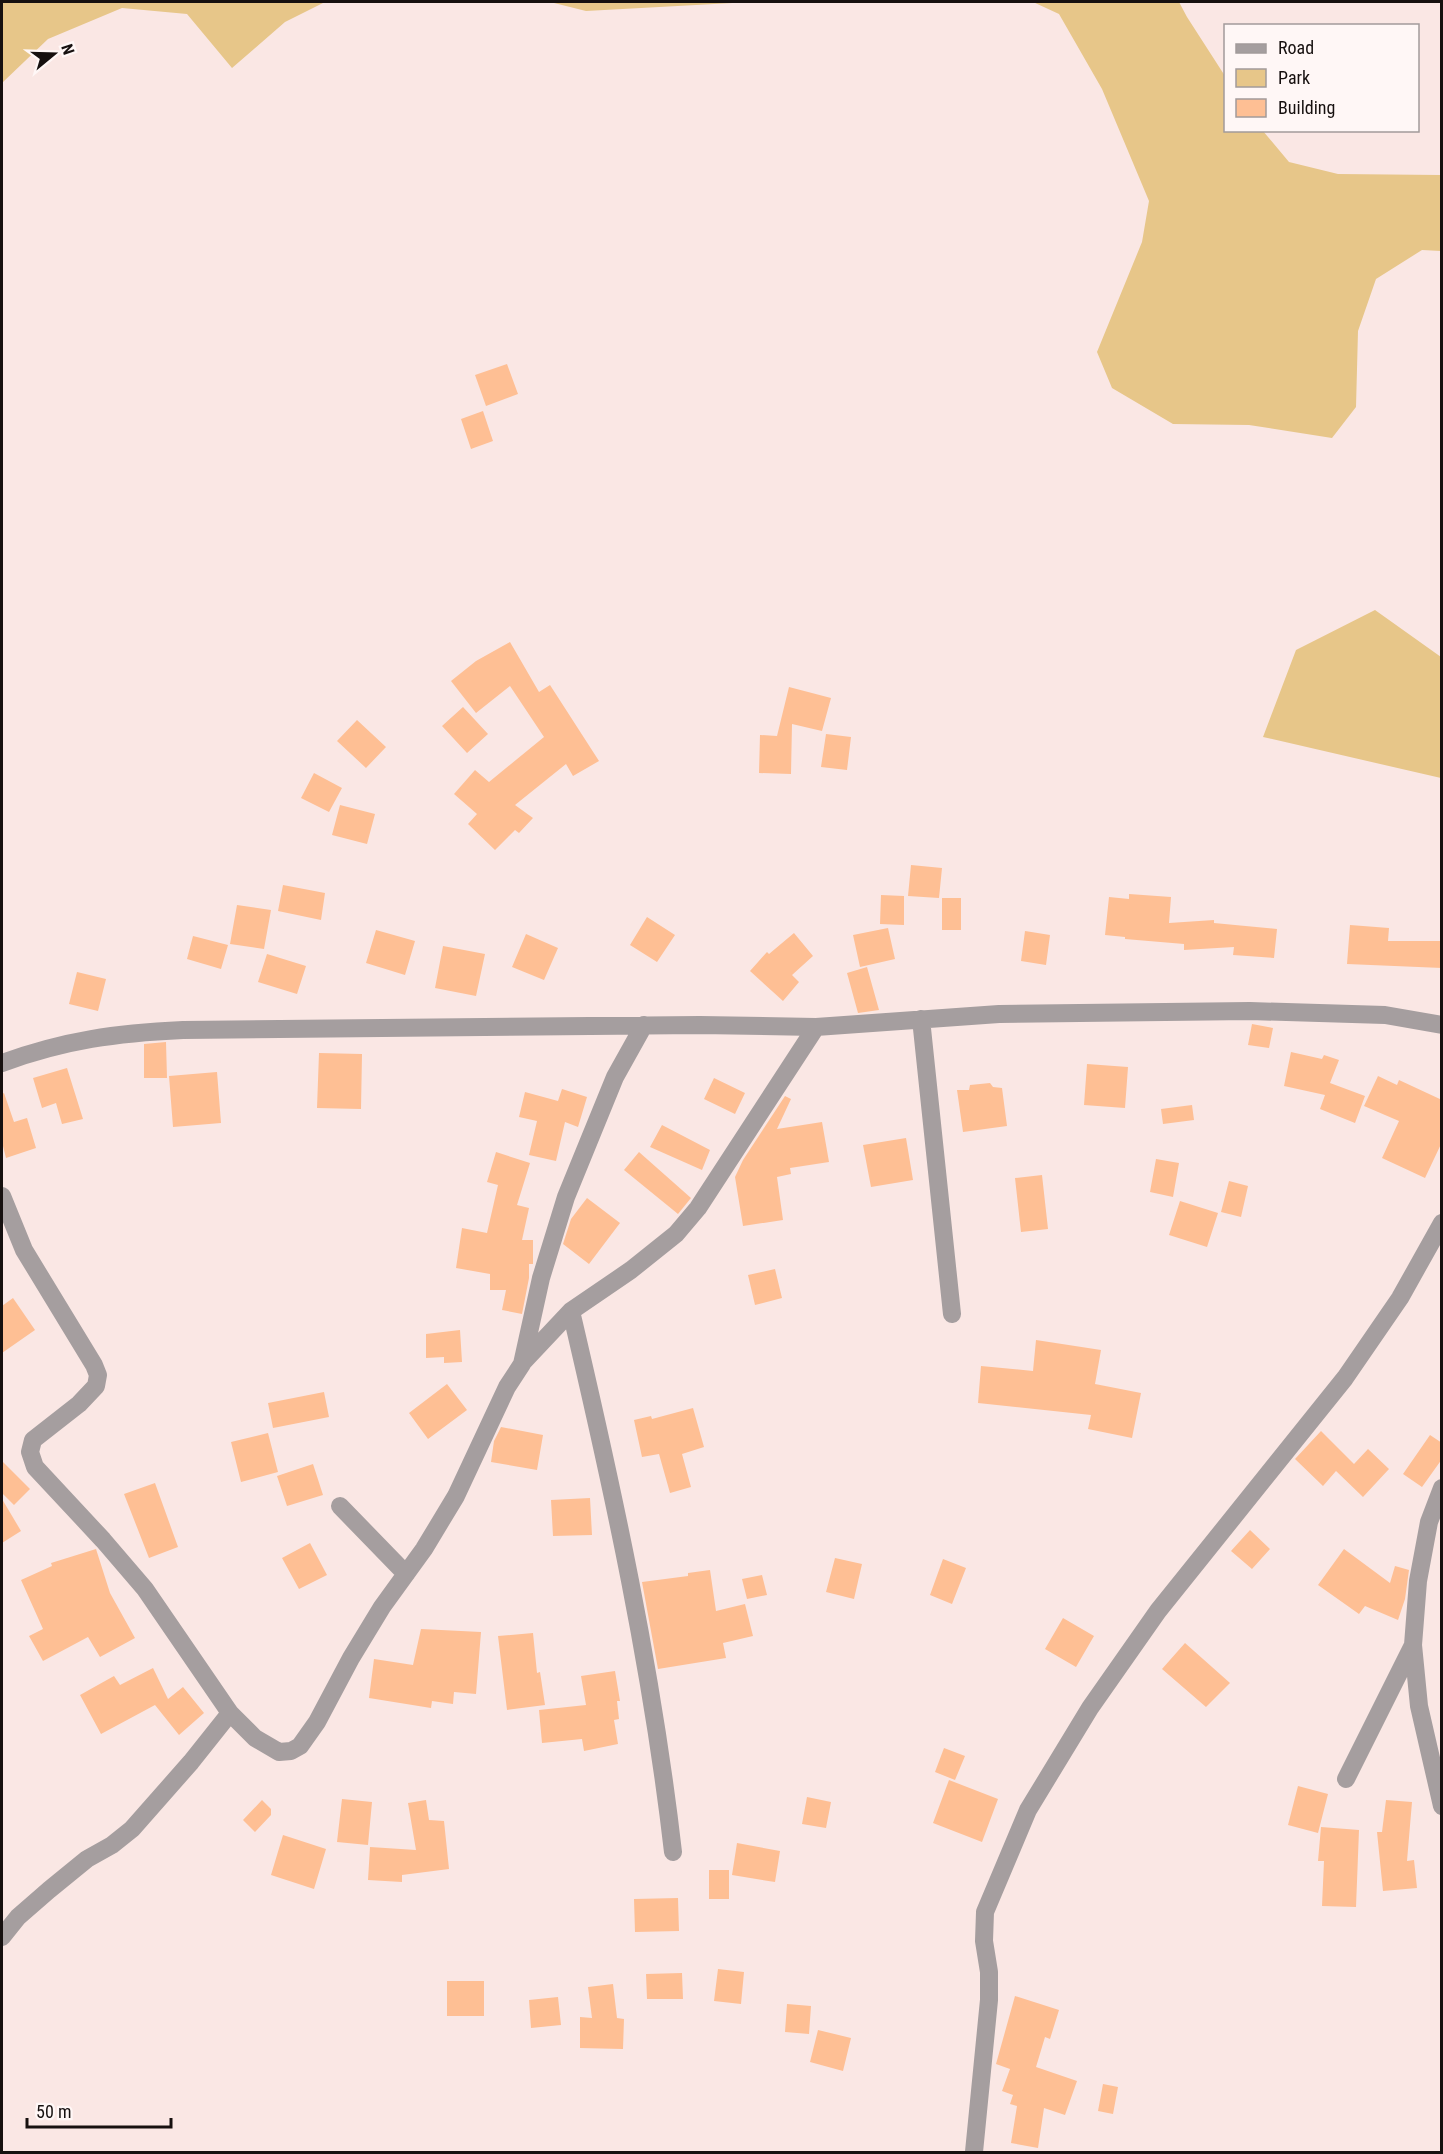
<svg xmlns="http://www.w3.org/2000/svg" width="1443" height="2154" viewBox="0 0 1443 2154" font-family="'Roboto Condensed',sans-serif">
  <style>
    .green { fill: #e7c689 }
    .building { fill: #febf94 }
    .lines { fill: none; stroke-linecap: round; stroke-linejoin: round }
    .minor { stroke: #a59e9f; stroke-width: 18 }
  </style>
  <rect width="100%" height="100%" fill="#fae7e4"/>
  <path class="green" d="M2 2H325L285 22 232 68 187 14 122 8 48 39 2 83Z
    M550 2H751L586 11Z
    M1033 2H1179L1187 17 1225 76 1226 130 1263 131 1289 162 1338 174 1441 175V251L1422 250 1376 279 1358 331 1356 407 1332 438 1249 425 1173 424 1112 388 1097 352 1142 242 1149 201 1102 89 1059 14Z
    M1375 610 1441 657V778L1263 737 1296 650Z"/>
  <path class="building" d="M507 364 518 394 486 406 475 375Z
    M483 411 493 441 471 449 461 419Z
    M510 642 539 692 550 685 599 761 573 776 566 764 515 805 533 818 519 833 515 830 495 850 468 824 477 814 454 794 475 770 489 782 544 737 510 686 476 713 451 681 476 661Z
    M789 687 831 698 822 731 792 724 791 774 759 773 760 735 777 736Z
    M463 707 488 734 467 753 442 726Z
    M357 720 386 747 366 768 337 741Z
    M826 734 851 737 847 770 821 767Z
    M314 773 342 788 329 812 301 798Z
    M340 805 375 814 367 844 332 835Z
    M911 865 942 868 939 898 908 896Z
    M283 885 325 893 321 920 278 911Z
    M1129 894 1171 897 1169 923 1214 920V923L1277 929 1274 958 1233 955 1234 947 1184 950V944L1125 939V937L1105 935 1109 897 1129 899Z
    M881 895 904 896V925L880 924Z
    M942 898H961V930H942Z
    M237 905 271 910 264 949 230 944Z
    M647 917 675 935 657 962 630 945Z
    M1350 925 1389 928 1388 941H1442V968L1347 964Z
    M888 928 895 959 860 967 853 935Z
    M376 930 415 941 405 975 366 963Z
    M1025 931 1050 935 1046 965 1021 961Z
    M794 933 813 956 792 975 799 982 783 1001 750 971 767 952 769 954Z
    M526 934 558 948 544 980 512 967Z
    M193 936 228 945 221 969 187 959Z
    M443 946 485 954 476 996 435 988Z
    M267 954 306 966 297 994 258 982Z
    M867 967 879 1010 858 1013 847 973Z
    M77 972 106 979 98 1011 69 1004Z
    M1252 1024 1273 1028 1269 1048 1248 1045Z
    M166 1042 167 1078H144V1044Z
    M1291 1052 1322 1059 1324 1055 1339 1060 1330 1083 1365 1096 1355 1123 1320 1109 1325 1095 1284 1086Z
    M319 1053 362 1054 361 1109 317 1108Z
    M1087 1064 1128 1067 1125 1108 1084 1105Z
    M67 1068 83 1119 62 1124 56 1103 42 1108 33 1078Z
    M217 1072 221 1123 173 1127 169 1076Z
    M1378 1076 1397 1085 1399 1080 1442 1100V1142L1425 1178 1382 1158 1399 1121 1364 1106Z
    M714 1078 745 1093 735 1114 704 1099Z
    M990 1083 993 1087 1002 1088 1007 1126 963 1132 957 1090H969L970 1085Z
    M562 1089 587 1097 578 1127 565 1122 556 1161 529 1155 537 1121 519 1117 525 1092 558 1101Z
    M4 1093 14 1122 27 1118 36 1148 6 1158 2 1142V1094Z
    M785 1096 791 1099 777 1129 822 1122 829 1162 790 1168 791 1174 777 1177 783 1220 743 1226 735 1177 743 1160Z
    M1192 1105 1194 1120 1163 1124 1161 1109Z
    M662 1125 710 1150 702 1170 650 1147Z
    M906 1138 913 1180 871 1187 863 1145Z
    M496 1152 530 1163 517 1205 529 1208 522 1240H533V1264H529V1278L522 1314 502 1310 506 1290H490V1274L456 1268 462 1228 487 1233 498 1185 487 1182Z
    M639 1152 691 1198 678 1214 624 1170Z
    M1156 1159 1179 1163 1173 1197 1150 1192Z
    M1042 1175 1048 1229 1021 1232 1015 1178Z
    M1229 1181 1248 1186 1241 1217 1221 1212Z
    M587 1198 620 1223 589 1264 563 1244 571 1219Z
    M1180 1201 1218 1213 1207 1247 1169 1235Z
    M775 1269 782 1298 755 1305 748 1275Z
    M13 1298 35 1330 2 1353V1306Z
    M460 1330 462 1362 444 1363V1357L426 1358V1334Z
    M1036 1340 1101 1350 1095 1384 1141 1393 1132 1438 1088 1429 1091 1415 978 1403 981 1366 1033 1371Z
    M447 1384 467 1410 428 1439 409 1413Z
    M324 1392 329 1417 273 1428 268 1403Z
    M693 1408 704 1447 682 1454 691 1487 670 1493 659 1454 642 1457 634 1420 651 1416 652 1419Z
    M501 1427 543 1435 537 1470 491 1462 494 1441Z
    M1321 1431 1354 1464 1368 1449 1389 1469 1363 1497 1336 1471 1323 1486 1295 1459Z
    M268 1433 278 1472 241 1482 231 1442Z
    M1430 1435 1442 1443V1459L1422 1487 1403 1474Z
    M2 1461 30 1489 14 1505 2 1493Z
    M313 1464 323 1495 287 1506 277 1476Z
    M155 1483 178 1547 149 1558 124 1494Z
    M590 1498 592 1535 553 1536 551 1500Z
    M2 1499 21 1531 2 1543Z
    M1250 1530 1270 1549 1252 1569 1231 1551Z
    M310 1543 327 1575 299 1589 282 1558Z
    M96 1549 110 1593 135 1638 100 1657 88 1637 43 1661 29 1636 43 1629 21 1580 52 1566 51 1563Z
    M1344 1549 1390 1583 1395 1566 1409 1570 1405 1599 1398 1620 1365 1606 1359 1614 1318 1585Z
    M835 1558 862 1564 854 1599 826 1592Z
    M943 1559 966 1568 952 1604 930 1595Z
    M710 1570 716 1611 745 1604 753 1636 723 1643 726 1658 658 1669 642 1582 688 1576V1573Z
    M762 1575 767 1595 747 1599 742 1579Z
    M1063 1618 1094 1636 1076 1667 1045 1649Z
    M421 1629 481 1632 476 1694 454 1692 453 1704 432 1701 431 1708 369 1698 374 1659 413 1665Z
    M533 1633 537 1673 540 1672 545 1705 507 1710 498 1636Z
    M1185 1643 1230 1683 1206 1707 1162 1669Z
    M153 1668 168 1699 183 1687 204 1713 179 1735 155 1705 101 1734 80 1695 114 1676 120 1685Z
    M615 1671 620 1701H617L619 1719 614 1720 618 1744 584 1751 582 1739 542 1743 539 1710 586 1705 581 1676Z
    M944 1748 965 1756 955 1780 935 1772Z
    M949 1780 998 1799 982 1842 933 1823Z
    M1298 1786 1328 1794 1318 1833 1288 1825Z
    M807 1797 831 1802 826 1828 802 1824Z
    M342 1799 372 1802 368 1845 337 1842Z
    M262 1800 271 1809V1815L255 1832 243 1820Z
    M426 1800 429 1820 444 1821 449 1869 402 1875V1882L368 1880 370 1847 416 1850 408 1803Z
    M1386 1800 1412 1802 1407 1861 1414 1860 1417 1888 1383 1891 1377 1832H1382Z
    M1321 1827 1359 1830 1356 1907 1322 1906 1324 1861H1318Z
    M283 1835 326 1849 314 1889 271 1875Z
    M737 1843 780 1851 775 1882 732 1875Z
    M709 1870H729V1899H709Z
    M678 1898 679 1931 635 1932 634 1899Z
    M718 1969 744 1972 741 2004 714 2001Z
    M682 1973 683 1999H647L646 1974Z
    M447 1981H484V2016H447Z
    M613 1984 617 2018 624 2019 623 2049 580 2048V2017L592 2018 588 1987Z
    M1015 1996 1059 2010 1050 2039 1045 2037 1036 2067 1077 2081 1065 2115 1044 2108 1038 2148 1011 2143 1017 2106 1010 2104 1013 2095 1002 2091 1010 2069 996 2064Z
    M558 1997 561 2025 531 2028 529 2000Z
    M787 2004 811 2006 809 2034 785 2032Z
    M818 2030 851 2038 843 2071 810 2062Z
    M1103 2084 1118 2087 1113 2114 1098 2111Z"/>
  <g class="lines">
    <path class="minor" d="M921 1019 952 1314
      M2 1063C65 1040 117 1033 183 1030L700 1025 816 1027 999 1014 1250 1011 1385 1015 1442 1025
      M2 1196 24 1250 94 1365 98 1375 96 1386 79 1404 33 1440 30 1452 35 1467 103 1540 145 1589 230 1713 255 1738 279 1752 291 1751 300 1746 317 1722 351 1658 382 1607 424 1549 456 1496 507 1387 522 1364 541 1278 566 1197 615 1077 644 1025
      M571 1311C613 1490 652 1669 673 1852
      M523 1362 571 1311 631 1270 676 1234 698 1208 816 1027
      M1442 1488 1429 1522 1418 1581 1413 1645 1419 1706 1442 1806
      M340 1506 406 1574
      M1346 1779 1413 1645
      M2 1937 18 1917 49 1890 87 1859 112 1845 132 1829 191 1762 230 1713
      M974 2152 989 2000V1972L984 1941 985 1912 1028 1810 1090 1708 1158 1611 1345 1378 1400 1298 1442 1223"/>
  </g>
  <rect width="1443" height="2154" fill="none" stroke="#16100f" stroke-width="6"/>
  <rect x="1224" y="24" width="195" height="108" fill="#fff7f6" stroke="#a29b9a" stroke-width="1.5"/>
  <rect x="1236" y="44" width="30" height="9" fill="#a59e9f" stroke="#a29b9a" stroke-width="1.5"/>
  <text x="1278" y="54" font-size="18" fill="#16100f">Road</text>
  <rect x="1236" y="69" width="30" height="18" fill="#e7c689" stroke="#a29b9a" stroke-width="1.5"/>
  <text x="1278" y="84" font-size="18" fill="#16100f">Park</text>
  <rect x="1236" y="99" width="30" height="18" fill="#febf94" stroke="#a29b9a" stroke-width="1.5"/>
  <text x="1278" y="114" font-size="18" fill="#16100f">Building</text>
  <g transform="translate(54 54) rotate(71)" stroke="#fff7f6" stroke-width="4.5" paint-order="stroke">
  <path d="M0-4.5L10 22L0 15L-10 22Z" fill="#16100f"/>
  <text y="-9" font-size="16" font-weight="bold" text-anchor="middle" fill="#16100f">N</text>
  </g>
  <path d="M27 2118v9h144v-9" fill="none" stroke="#16100f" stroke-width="3"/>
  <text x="36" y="2118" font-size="18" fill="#16100f" stroke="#fff7f6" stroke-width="4.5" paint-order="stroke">50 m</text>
</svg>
